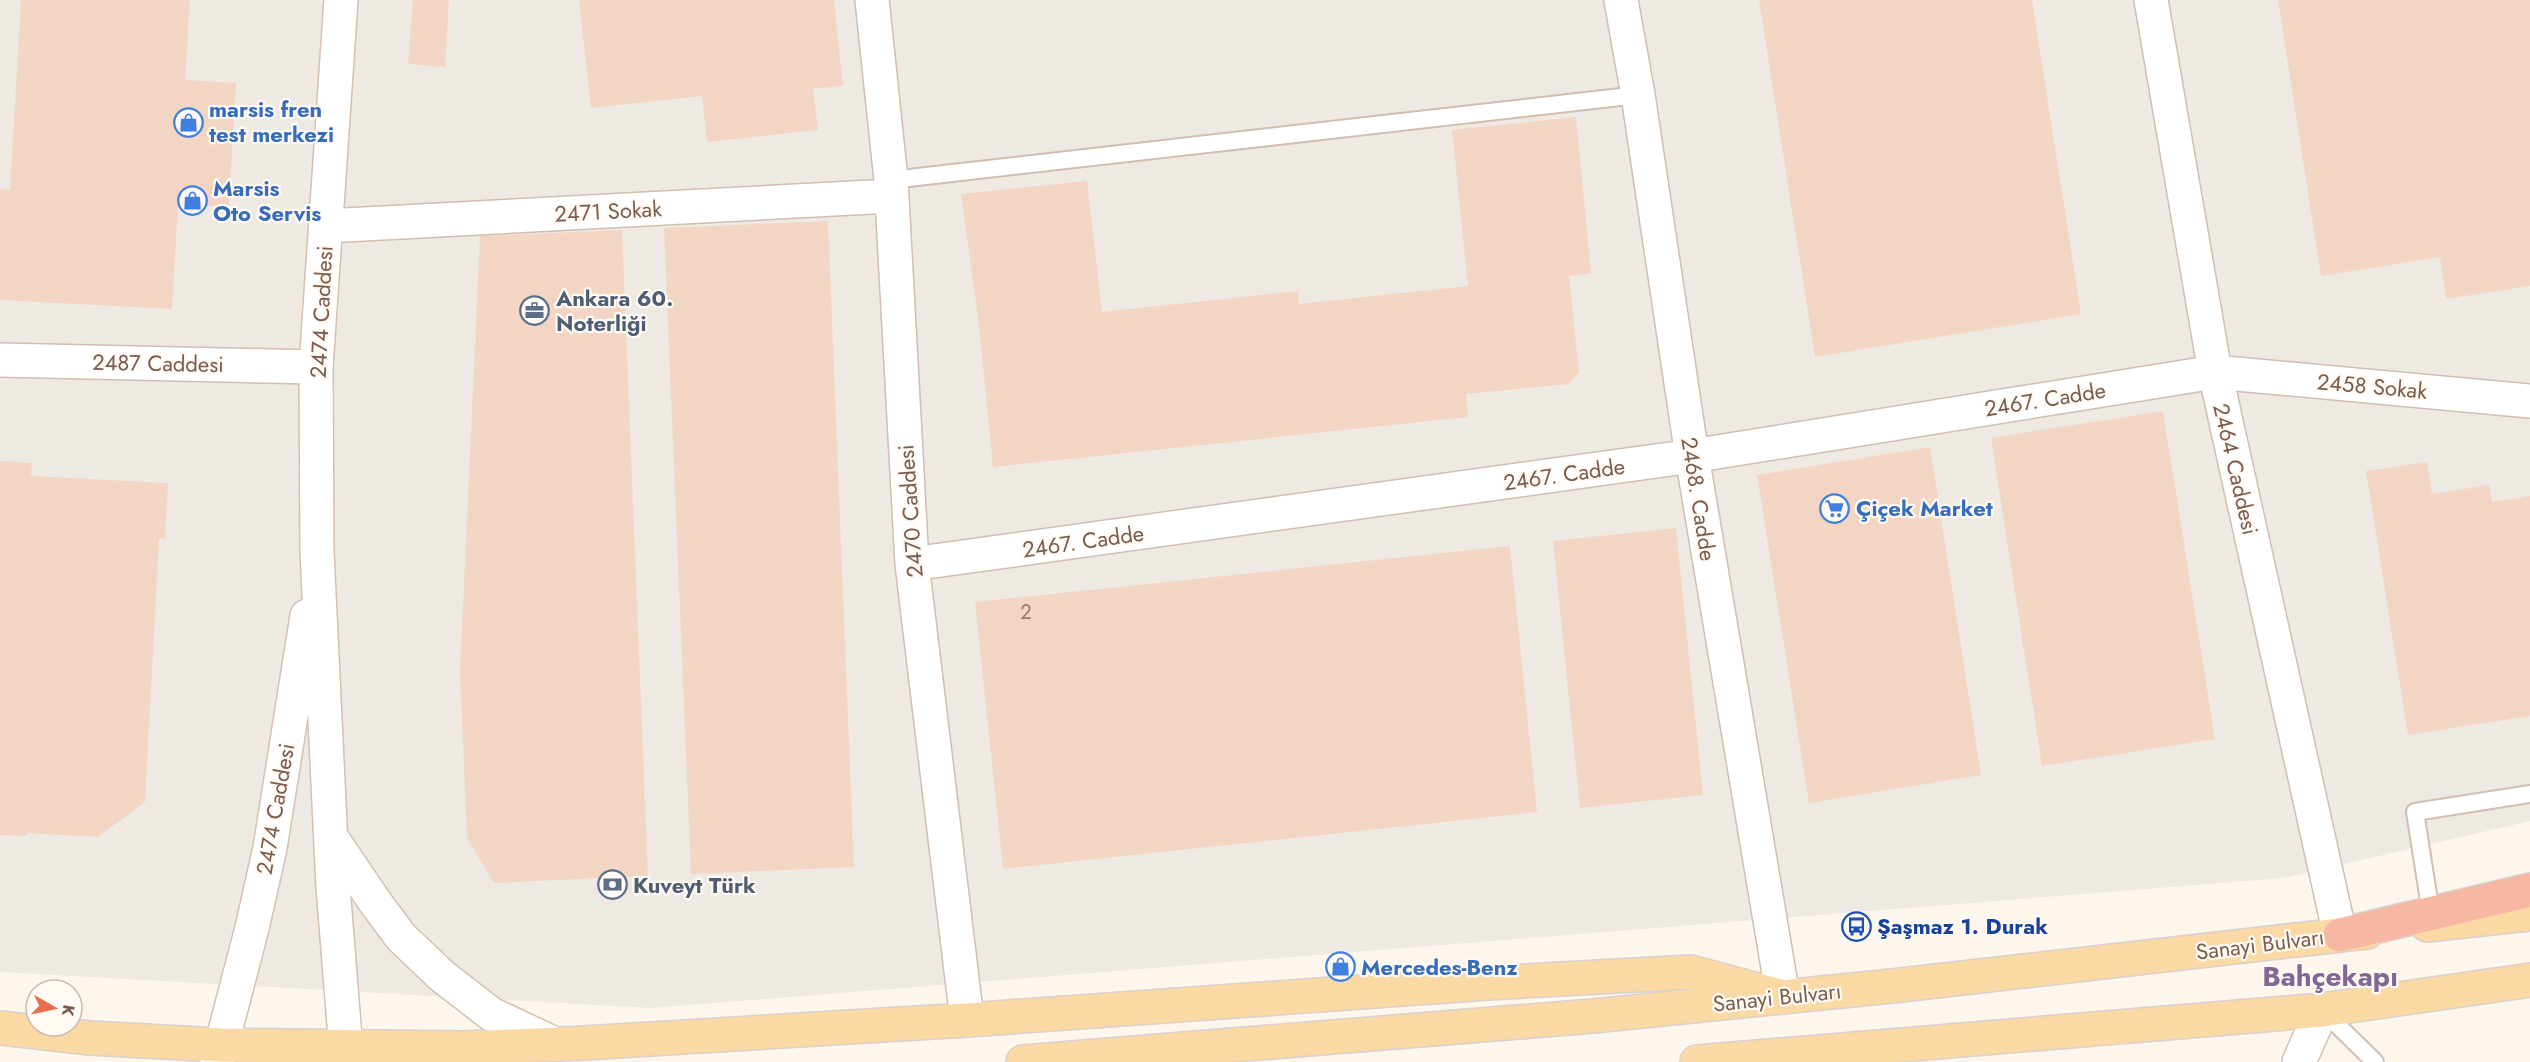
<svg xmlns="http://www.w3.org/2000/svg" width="2530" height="1062" viewBox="0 0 2530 1062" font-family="Jost,sans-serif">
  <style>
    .industrial { fill: #efe9e4 }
    .building { fill: #f3d5c3 }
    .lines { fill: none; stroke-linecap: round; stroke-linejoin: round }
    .lane-casing { stroke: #d1beb0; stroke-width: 20 }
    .street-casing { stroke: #d1beb0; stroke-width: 36 }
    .secondary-casing { stroke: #d6c0b0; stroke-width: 36 }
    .primary-casing { stroke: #dad1cd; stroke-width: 36 }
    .highway-casing { stroke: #dad1cd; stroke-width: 36 }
    .lane { stroke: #fff; stroke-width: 16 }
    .street { stroke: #fff; stroke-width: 33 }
    .secondary { stroke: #fff; stroke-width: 33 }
    .primary { stroke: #fbd9a5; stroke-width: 33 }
    .highway { stroke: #f7b7a3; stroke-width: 33 }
    .labels { text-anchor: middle; stroke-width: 4.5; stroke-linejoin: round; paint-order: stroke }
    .number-label { font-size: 20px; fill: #987a6a }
    .shop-label { font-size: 22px; font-weight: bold; fill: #366cbe; stroke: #fffaf3; text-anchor: start }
    .street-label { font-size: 22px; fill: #7a5c4d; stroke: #fffaf3 }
    .service-label { font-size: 22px; font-weight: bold; fill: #4e5e75; stroke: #fffaf3; text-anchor: start }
    .transit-label { font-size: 22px; font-weight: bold; fill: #164399; stroke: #fffaf3; text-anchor: start }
    .district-label { font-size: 28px; font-weight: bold; fill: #846695; stroke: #fffaf3 }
  </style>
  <rect width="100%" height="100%" fill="#fdf6ec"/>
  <path class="industrial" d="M0 0H2530V821L2284 878 651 1008 0 972Z"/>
  <path class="building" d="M21 0H190L185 80 236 83 229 207 178 204 172 309 0 300V189L10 190Z
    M413 0H449L445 67 408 64Z
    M579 0H834L843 86 813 89 818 130 707 142 702 96 591 108Z
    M1759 0H2032L2081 314 1815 357Z
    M2278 0H2530V286L2446 299 2440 257 2321 276Z
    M1576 117 1591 273 1569 276 1579 372 1569 384 1466 394 1468 417 993 467 979 325 961 194 1087 181 1102 312 1298 291 1299 304 1468 286 1452 130Z
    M828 221 854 867 691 874 664 228Z
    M622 230 648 876 494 883 467 838 460 671 480 236Z
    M2163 411 2215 739 2042 766 1991 438Z
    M1930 447 1981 775 1809 803 1757 475Z
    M0 461 32 463 31 476 168 483 165 539H159L145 802 98 837 26 833V836L0 835Z
    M2427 462 2432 494 2489 485 2492 502 2530 496V716L2408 735 2366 471Z
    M1676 528 1703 795 1580 808 1553 541Z
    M1510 546 1537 812 1003 869 975 602Z"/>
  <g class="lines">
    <defs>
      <path id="lane" d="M891 180 1638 95
        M2431 913 2415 812 2530 794
        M2322 1010 2375 1062"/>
      <path id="street" d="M872 0 891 180 912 564 967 1020
        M1621 0 1638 95 1692 456 1783 997
        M2151 0 2215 372 2340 935
        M326 226 891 196
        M0 360 316 367
        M912 564 1692 456 2215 372 2530 401"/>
      <path id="secondary" d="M341 0 316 367 317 552 333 887 347 1062
        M331 837 375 902 401 937 442 976 491 1014 555 1044
        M217 1062 252 928 270 848 307 616
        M2299 1062 2322 1010"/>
      <path id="primary" d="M2427 925 2530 914
        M0 1028 90 1038 220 1045 465 1048 584 1043 967 1020 1488 983 1691 972 1783 997
        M1023 1062 1593 1016 1892 986 2367 932
        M1697 1062 2322 1010 2530 980"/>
      <path id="highway" d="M2340 935 2530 890"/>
    </defs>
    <use href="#lane" class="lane-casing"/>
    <use href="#street" class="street-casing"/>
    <use href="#secondary" class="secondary-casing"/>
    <use href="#primary" class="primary-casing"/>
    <use href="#highway" class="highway-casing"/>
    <use href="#lane" class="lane"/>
    <use href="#street" class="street"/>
    <use href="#secondary" class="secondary"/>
    <use href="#primary" class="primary"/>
    <use href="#highway" class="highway"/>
  </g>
  <defs>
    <symbol id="shop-ring" viewBox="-11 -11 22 22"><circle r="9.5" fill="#fffaf3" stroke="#3f7fe0" stroke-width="1.5"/><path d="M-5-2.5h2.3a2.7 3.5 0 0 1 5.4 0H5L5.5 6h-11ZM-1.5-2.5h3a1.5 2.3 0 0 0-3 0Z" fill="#3f7fe0"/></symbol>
    <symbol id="office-ring" viewBox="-11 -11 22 22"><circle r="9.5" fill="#fffaf3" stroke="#5c6f8a" stroke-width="1.5"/><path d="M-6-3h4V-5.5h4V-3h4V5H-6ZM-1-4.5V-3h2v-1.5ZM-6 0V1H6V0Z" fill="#5c6f8a"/></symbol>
    <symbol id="supermarket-ring" viewBox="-11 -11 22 22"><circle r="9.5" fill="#fffaf3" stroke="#3f7fe0" stroke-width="1.5"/><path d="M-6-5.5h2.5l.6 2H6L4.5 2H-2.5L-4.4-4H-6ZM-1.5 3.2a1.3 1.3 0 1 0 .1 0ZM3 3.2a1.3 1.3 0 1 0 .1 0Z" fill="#3f7fe0"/></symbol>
    <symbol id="bank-ring" viewBox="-11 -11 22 22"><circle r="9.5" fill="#fffaf3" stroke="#5c6f8a" stroke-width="1.5"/><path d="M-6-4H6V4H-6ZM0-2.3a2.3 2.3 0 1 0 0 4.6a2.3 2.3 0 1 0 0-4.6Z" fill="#5c6f8a"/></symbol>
    <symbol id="bus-ring" viewBox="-11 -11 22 22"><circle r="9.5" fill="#fffaf3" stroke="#1a4fb4" stroke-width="1.5"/><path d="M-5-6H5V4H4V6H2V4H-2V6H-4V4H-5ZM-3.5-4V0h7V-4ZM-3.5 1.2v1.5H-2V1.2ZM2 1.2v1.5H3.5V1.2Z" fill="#1a4fb4"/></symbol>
  </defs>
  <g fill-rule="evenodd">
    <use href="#shop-ring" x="172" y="106" width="33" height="33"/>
    <use href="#shop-ring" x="176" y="184" width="33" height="33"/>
    <use href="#office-ring" x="518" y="294" width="33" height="33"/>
    <use href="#supermarket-ring" x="1818" y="492" width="33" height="33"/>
    <use href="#bank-ring" x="596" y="868" width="33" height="33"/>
    <use href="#bus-ring" x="1840" y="910" width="33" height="33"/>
    <use href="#shop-ring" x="1324" y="950" width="33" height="33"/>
  </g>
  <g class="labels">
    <g class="number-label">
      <text x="1026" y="619">2</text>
    </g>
    <g class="shop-label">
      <text x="209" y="117">marsis fren<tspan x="209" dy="25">test merkezi</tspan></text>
      <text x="213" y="196">Marsis<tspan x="213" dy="25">Oto Servis</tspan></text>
      <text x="1856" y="516">Çiçek Market</text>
      <text x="1361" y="975">Mercedes-Benz</text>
    </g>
    <g class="street-label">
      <text transform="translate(608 211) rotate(-3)" y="8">2471 Sokak</text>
      <text transform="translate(321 312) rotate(-87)" y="8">2474 Caddesi</text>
      <text transform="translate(158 363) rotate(1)" y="8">2487 Caddesi</text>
      <text transform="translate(2372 386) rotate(5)" y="8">2458 Sokak</text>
      <text transform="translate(2045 399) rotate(-9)" y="8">2467. Cadde</text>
      <text transform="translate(2236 469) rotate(77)" y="8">2464 Caddesi</text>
      <text transform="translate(1564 474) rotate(-8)" y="8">2467. Cadde</text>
      <text transform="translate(1699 499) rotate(81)" y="8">2468. Cadde</text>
      <text transform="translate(910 511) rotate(-94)" y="8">2470 Caddesi</text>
      <text transform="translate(1083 541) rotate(-8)" y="8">2467. Cadde</text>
      <text transform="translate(275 809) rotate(-80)" y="8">2474 Caddesi</text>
      <text transform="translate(2260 944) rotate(-7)" y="8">Sanayi Bulvarı</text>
      <text transform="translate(1777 997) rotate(-6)" y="8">Sanayi Bulvarı</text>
    </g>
    <g class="service-label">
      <text x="556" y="306">Ankara 60.<tspan x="556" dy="25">Noterliği</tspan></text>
      <text x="633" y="893">Kuveyt Türk</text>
    </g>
    <g class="transit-label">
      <text x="1877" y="934">Şaşmaz 1. Durak</text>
    </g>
    <g class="district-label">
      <text x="2330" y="986">Bahçekapı</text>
    </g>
  </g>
  <g transform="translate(54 1008) rotate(99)"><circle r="28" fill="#fffaf3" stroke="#cabbb1" stroke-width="1.5"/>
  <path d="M0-4.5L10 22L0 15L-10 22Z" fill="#e76f51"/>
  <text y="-9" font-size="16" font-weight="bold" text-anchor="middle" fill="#7a5c4d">K</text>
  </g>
</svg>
